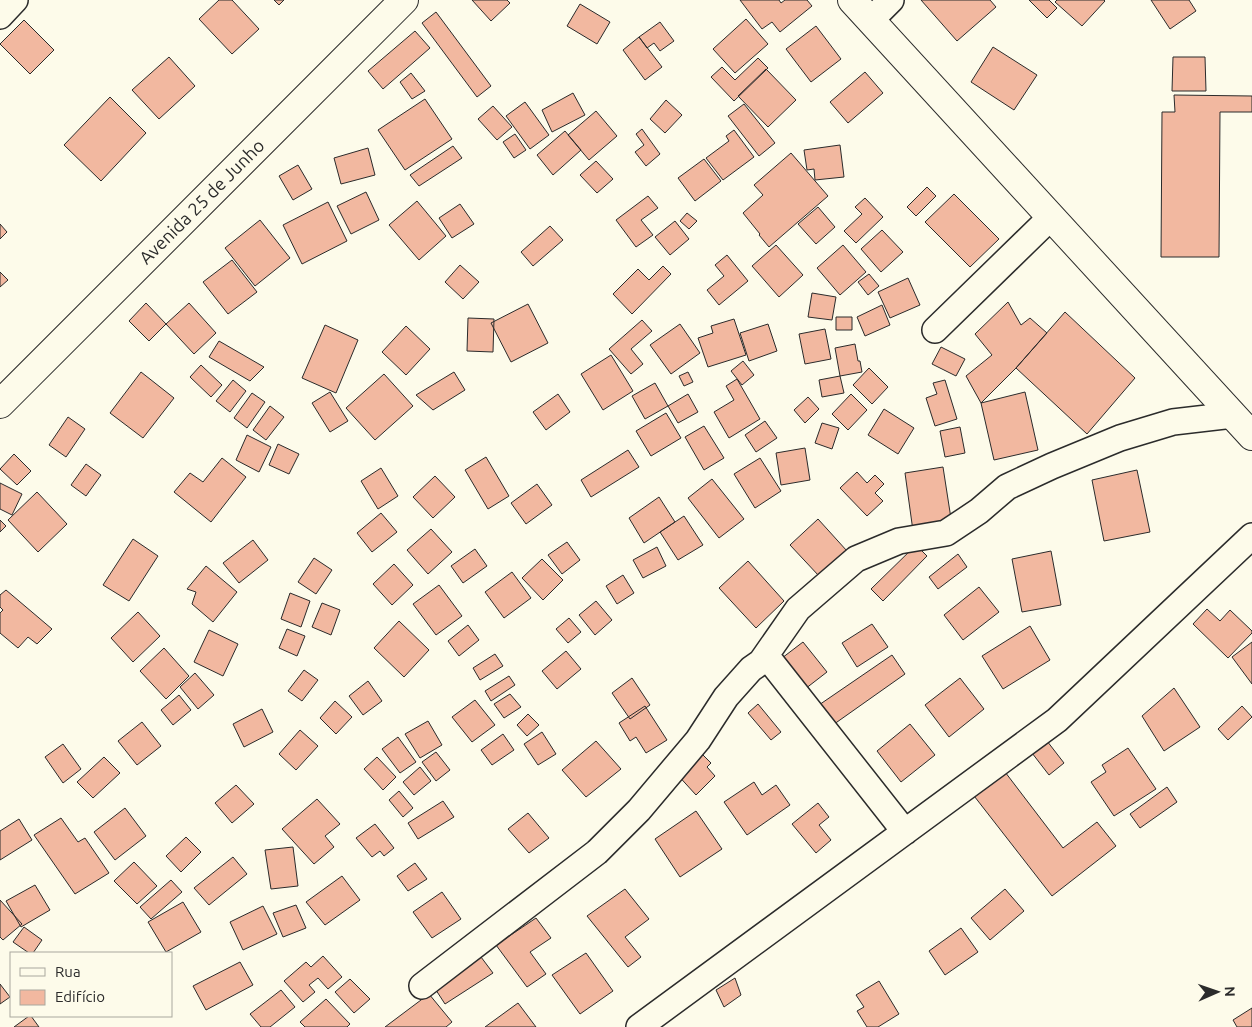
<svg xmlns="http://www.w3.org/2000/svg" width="1252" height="1027" viewBox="0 0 1252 1027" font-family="Ubuntu,sans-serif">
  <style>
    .building { fill: #f2b8a0; stroke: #2b2b2b }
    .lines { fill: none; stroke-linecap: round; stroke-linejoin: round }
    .minor-casing { stroke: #2b2b2b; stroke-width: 28 }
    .tertiary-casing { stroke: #2b2b2b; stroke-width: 30 }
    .minor { stroke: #fdfbea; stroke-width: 25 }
    .tertiary { stroke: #fdfbea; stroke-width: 28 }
    .labels { text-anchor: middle; stroke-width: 4; stroke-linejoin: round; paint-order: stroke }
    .street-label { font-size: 18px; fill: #2b2b2b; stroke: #fdfbea }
  </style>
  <rect width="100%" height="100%" fill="#fdfbea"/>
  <path class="building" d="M219 0H232L259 29 232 54 199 19Z
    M274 0H284L279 5Z
    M472 0H507L510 3 491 21Z
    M740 0H779L781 3 785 0H807L812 6 780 32 772 22 762 29Z
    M921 0H990L996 7 957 41Z
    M1029 0H1049L1057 8 1047 18Z
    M1057 0H1104L1105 1 1082 26 1055 2Z
    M1151 0H1189L1196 11 1170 29Z
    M580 4 610 22 597 44 567 26Z
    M436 12 491 86 477 97 422 23Z
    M746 19 768 44 735 73 713 49Z
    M24 20 54 50 30 74 0 44Z
    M660 22 674 41 660 51 654 43 647 48 639 37Z
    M816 26 841 59 811 82 786 49Z
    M415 31 430 48 383 89 368 71Z
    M639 37 662 67 645 80 623 50Z
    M993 47 1037 75 1014 110 971 82Z
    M169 57 195 86 159 119 132 90Z
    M1173 57H1205L1206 91H1172Z
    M758 58 768 68 734 101 711 77 722 67 735 80Z
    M766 69 796 100 768 127 738 96Z
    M865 72 883 93 848 123 830 102Z
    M411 73 425 91 412 99 400 82Z
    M573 93 585 115 552 132 542 110Z
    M1174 95 1252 96V112H1220L1219 257H1161L1162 112H1175Z
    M110 97 146 133 101 181 64 145Z
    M425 99 452 139 405 170 378 130Z
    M666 100 682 115 665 133 650 119Z
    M525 102 549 135 530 149 506 116Z
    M744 104 775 143 759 156 728 116Z
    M493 106 512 127 497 140 478 119Z
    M596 111 617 136 589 160 568 135Z
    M642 129 660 154 646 166 635 152 644 145 636 134Z
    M734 130 754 157 723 180 706 158 729 141 726 136Z
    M565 131 581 150 553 175 537 155Z
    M515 134 526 150 514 158 503 142Z
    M840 145 844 177 815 180 814 169 807 170 804 150Z
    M453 146 462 158 419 186 410 175Z
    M368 148 375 175 341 184 334 158Z
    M791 153 828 196 769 247 759 235 760 234 743 213 763 195 754 185Z
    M704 159 721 181 695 201 678 178Z
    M596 161 613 179 597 193 580 175Z
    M298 165 312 189 293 200 279 176Z
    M927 187 936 196 916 216 907 207Z
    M366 192 379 220 351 234 337 206Z
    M954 194 999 239 970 267 925 222Z
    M648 196 658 208 641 220 653 235 636 247 616 220Z
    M865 198 883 217 856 243 844 231 862 214 855 207Z
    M417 201 446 236 419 260 389 225Z
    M328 202 347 241 302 264 283 225Z
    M460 204 474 224 452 238 439 218Z
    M818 207 835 227 816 244 798 224Z
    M687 213 697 221 689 229 680 221Z
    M260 220 290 258 255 286 225 248Z
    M675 221 689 239 670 255 655 237Z
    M0 224 7 232 0 239Z
    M550 226 563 240 533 266 521 252Z
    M882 230 903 252 881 272 861 249Z
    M776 245 803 275 779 297 752 266Z
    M843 245 866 272 840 295 817 268Z
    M727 255 748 281 719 305 707 290 724 276 715 265Z
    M232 260 257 292 228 314 203 282Z
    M460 265 479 282 463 299 445 282Z
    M663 266 671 274 632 314 613 294 638 269 649 280Z
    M0 272 8 280 0 287Z
    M869 274 879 286 868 295 858 282Z
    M908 278 920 305 890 318 878 292Z
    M812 293 836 297 832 320 808 317Z
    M1008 302 1021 325 1030 318 1047 333 1016 368 981 403 966 376 992 355 975 334Z
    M146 303 166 324 149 341 129 321Z
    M189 303 216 333 194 354 166 324Z
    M528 304 548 343 511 362 491 323Z
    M882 305 890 325 865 336 857 317Z
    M1065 312 1135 378 1087 434 1016 368Z
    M836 317H852V330H836Z
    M468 318 494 319 493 352 467 351Z
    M734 319 746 355 708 367 698 338 713 333 711 326Z
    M642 320 652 331 631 349 643 364 631 374 609 349Z
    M680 324 700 353 671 374 650 345Z
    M768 324 777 351 749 361 740 333Z
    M325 325 358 340 336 393 302 378Z
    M406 326 430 349 406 375 382 352Z
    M825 329 831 359 805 364 799 334Z
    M219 341 264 367 250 381 209 357Z
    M855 344 858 361H860L862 372 840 376 835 348Z
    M941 347 965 359 956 376 932 364Z
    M611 355 633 391 603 410 581 374Z
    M743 361 754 375 742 385 731 371Z
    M201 365 222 385 211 397 190 377Z
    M869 368 888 387 872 404 853 385Z
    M141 372 174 398 143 438 110 413Z
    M454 372 465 390 433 410 416 395Z
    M688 372 693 382 684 386 679 376Z
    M384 374 413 406 375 440 346 408Z
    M840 376 844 393 822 397 819 380Z
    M737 379 760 419 729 438 714 412 734 400 726 386Z
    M233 380 246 391 230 412 216 401Z
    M945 380 957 419 935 426 926 398 937 394 933 383Z
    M655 383 668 406 645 419 632 396Z
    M330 392 348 421 330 432 312 403Z
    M1025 392 1038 450 994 460 981 403Z
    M252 393 265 402 247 428 234 418Z
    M558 394 570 412 546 430 533 412Z
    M688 394 698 412 678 423 668 406Z
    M851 394 867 410 848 430 832 414Z
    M808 397 819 409 805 423 794 410Z
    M270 406 284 417 266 440 253 430Z
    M884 409 914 428 898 454 868 435Z
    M666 413 681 438 651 456 636 431Z
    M68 417 85 429 66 457 49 445Z
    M765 421 777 438 756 452 745 435Z
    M822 423 839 428 832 449 815 443Z
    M704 426 724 458 704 470 685 437Z
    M960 427 965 453 945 457 940 431Z
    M247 435 271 447 259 472 236 460Z
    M278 444 299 454 289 474 269 465Z
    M805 448 810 480 781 485 776 453Z
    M628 450 639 467 591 497 581 480Z
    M14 454 31 471 17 485 0 469Z
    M486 457 509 496 488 509 465 470Z
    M222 458 246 477 211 522 174 492 190 473 203 482Z
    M760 458 781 491 755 508 734 474Z
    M86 464 101 475 86 496 71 485Z
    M943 467 952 525 913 531 905 473Z
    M381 468 398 496 378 509 361 481Z
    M1137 470 1150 532 1104 541 1092 480Z
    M857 472 867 483 875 475 884 484 875 493 883 501 867 516 840 488Z
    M435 476 455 497 433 518 413 497Z
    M712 479 744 519 719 538 688 498Z
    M0 483 22 494 12 515 0 509Z
    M537 484 552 505 526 524 511 503Z
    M37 492 67 524 38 552 8 520Z
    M659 497 675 522 644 543 629 518Z
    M381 513 397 532 372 552 357 533Z
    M684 516 703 545 678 560 660 532Z
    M818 519 847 551 819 576 790 545Z
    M0 520 6 526 0 532Z
    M431 529 452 552 428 574 407 550Z
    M133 539 158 556 129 601 103 585Z
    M253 540 268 560 239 583 223 563Z
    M567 542 580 560 562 574 548 555Z
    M916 545 927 556 883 601 871 589Z
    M657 547 666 566 643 578 633 560Z
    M475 549 487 566 463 583 451 566Z
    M1051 551 1061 605 1022 612 1012 559Z
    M958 554 967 567 938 589 929 577Z
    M314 558 332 570 316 594 298 582Z
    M542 559 563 580 543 600 522 578Z
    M748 561 784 601 756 628 719 588Z
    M394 564 413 585 392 605 373 584Z
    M206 566 237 592 213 622 192 604 196 592 187 589Z
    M512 572 531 598 504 618 485 592Z
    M623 575 634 593 617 604 606 586Z
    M439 585 462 616 436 635 413 604Z
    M979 587 999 612 963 640 944 615Z
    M6 590 52 629 37 644 28 637 18 648 0 633V613L3 610 0 607V595Z
    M290 593 310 601 301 627 281 619Z
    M596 601 612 620 595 635 579 615Z
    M322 603 340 610 331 635 312 627Z
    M1207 609 1220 621 1230 610 1252 631V633L1228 658 1193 624Z
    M138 612 160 636 133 662 111 638Z
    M569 618 581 632 568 643 556 629Z
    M399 621 429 650 404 677 374 648Z
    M872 624 888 647 857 667 842 643Z
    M468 625 479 640 459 656 448 641Z
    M1030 626 1050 660 1003 689 982 656Z
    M287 629 305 636 297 656 279 648Z
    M209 630 238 644 223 676 194 662Z
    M803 642 827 672 805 689 782 658Z
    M1252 642V684L1232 657Z
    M164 648 189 676 166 699 140 671Z
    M566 651 581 669 557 689 542 671Z
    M495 654 503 666 480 680 473 668Z
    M892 655 905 674 830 727 816 707Z
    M304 670 318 680 302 701 288 691Z
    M195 673 214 695 198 709 180 687Z
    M509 676 515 685 491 701 485 691Z
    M632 678 650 705 630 719 612 693Z
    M960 678 984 709 949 737 925 705Z
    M368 681 382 701 363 715 349 696Z
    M1174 688 1200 727 1164 751 1142 716Z
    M510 694 521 707 504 718 494 704Z
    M179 695 191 710 173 725 161 710Z
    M475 700 495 725 472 742 452 717Z
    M335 701 352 717 336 734 320 718Z
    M758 704 781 732 771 740 748 713Z
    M645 706 667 740 646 753 636 737 630 741 619 723Z
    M1242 706 1252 717 1228 740 1218 729Z
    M262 709 273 732 244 747 233 724Z
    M528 714 539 725 527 736 517 725Z
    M428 721 442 745 420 758 405 734Z
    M142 722 161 746 137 765 118 741Z
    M910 724 935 755 901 782 877 751Z
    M300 730 318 746 296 770 279 754Z
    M542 732 556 754 538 765 524 744Z
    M503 734 514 750 492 765 481 750Z
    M398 737 416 762 400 773 382 749Z
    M596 741 621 769 586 797 562 770Z
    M1047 741 1064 763 1049 775 1032 753Z
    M63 744 81 769 63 783 45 757Z
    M1128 748 1156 789 1114 816 1091 782 1106 772 1102 765Z
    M698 750 711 763 707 767 715 776 696 795 675 772Z
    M436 752 450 770 436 781 422 762Z
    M104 757 120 773 93 798 77 782Z
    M377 757 396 777 383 790 364 769Z
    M420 767 431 781 414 795 403 782Z
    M1002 768 1063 848 1097 822 1116 846 1052 896 971 792Z
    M754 782 762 795 776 785 790 805 747 835 724 802Z
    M236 785 254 804 232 823 215 803Z
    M1167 787 1177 802 1140 828 1130 814Z
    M399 791 413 808 403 817 389 800Z
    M317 799 340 824 325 836 334 847 314 864 282 829Z
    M443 801 454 817 418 839 408 823Z
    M818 803 829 817 819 825 831 840 816 853 792 824Z
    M125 808 146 836 115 860 94 832Z
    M696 811 722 849 680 877 655 839Z
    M528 813 549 838 529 853 508 829Z
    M61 818 78 842 85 838 109 873 75 894 34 835Z
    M19 819 32 840 0 860V831Z
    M375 824 394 848 384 856 380 851 372 857 356 838Z
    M186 837 201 852 181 872 166 856Z
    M293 847 298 886 271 889 265 850Z
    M233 857 247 874 209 905 194 888Z
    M134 862 157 886 137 904 114 881Z
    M415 863 427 879 408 891 397 876Z
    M342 876 360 900 325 925 306 902Z
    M171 880 182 892 151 919 140 907Z
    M35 885 50 910 21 927 6 901Z
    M625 889 649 919 625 937 641 957 628 967 587 916Z
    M1005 889 1024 911 990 940 971 918Z
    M442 892 461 919 432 938 413 912Z
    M0 900 22 924 3 940 0 937Z
    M183 902 201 932 166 952 148 922Z
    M296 905 306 928 283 937 273 913Z
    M263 906 277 934 243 950 230 922Z
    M536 918 551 938 530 952 546 974 527 987 496 945Z
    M24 927 42 940 33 953H29L13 942Z
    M961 928 978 952 945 975 929 951Z
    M586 953 613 991 580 1014 552 975Z
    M323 956 342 977 328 989 318 978 309 985 315 992 303 1002 284 981 306 962 311 967Z
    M481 957 493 973 445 1004 434 987Z
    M240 962 253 985 206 1010 193 986Z
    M735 978 741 995 724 1007 716 990Z
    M350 979 370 999 354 1013 335 992Z
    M879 981 899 1014 878 1027H867L857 1011 864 1007 856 995Z
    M0 984 10 997 0 1004Z
    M281 990 295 1007 270 1027H261L250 1014Z
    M429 994 452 1022 446 1027H385Z
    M326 999 350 1024 347 1027H305L300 1022Z
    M518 1003 536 1027H485Z
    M1252 1008V1027H1237L1233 1020Z
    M29 1016H31L39 1027H14Z"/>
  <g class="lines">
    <defs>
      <path id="minor" d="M0 16 15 0
        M871 20 891 0
        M935 330 1051 217
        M761 662 798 609 856 559 899 541 946 533 979 511 1007 487 1052 466 1120 438 1173 422 1233 415
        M422 986 597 852 639 810 698 740 726 697 751 669 761 662 767 661 772 663 905 832
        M639 1027 1057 720 1252 536"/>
      <path id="tertiary" d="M852 0 1252 436
        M0 404 404 0"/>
    </defs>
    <use href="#minor" class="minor-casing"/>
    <use href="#tertiary" class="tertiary-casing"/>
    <use href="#minor" class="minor"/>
    <use href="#tertiary" class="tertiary"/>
  </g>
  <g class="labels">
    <g class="street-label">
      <text transform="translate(202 202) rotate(-45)" y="6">Avenida 25 de Junho</text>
    </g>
  </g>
  <rect x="10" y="952" width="162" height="65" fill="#fdfbea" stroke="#a9a89e"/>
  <rect x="20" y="968" width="25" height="8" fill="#fdfbea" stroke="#a9a89e"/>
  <text x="55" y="977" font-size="15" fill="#2b2b2b">Rua</text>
  <rect x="20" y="990" width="25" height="15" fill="#f2b8a0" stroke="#a9a89e"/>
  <text x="55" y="1002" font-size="15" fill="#2b2b2b">Edifício</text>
  <g transform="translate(1217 992) rotate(88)" stroke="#fdfbea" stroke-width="4" paint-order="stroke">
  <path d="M0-4L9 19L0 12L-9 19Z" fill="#2b2b2b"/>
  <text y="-8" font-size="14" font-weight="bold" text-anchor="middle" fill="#2b2b2b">N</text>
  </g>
</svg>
